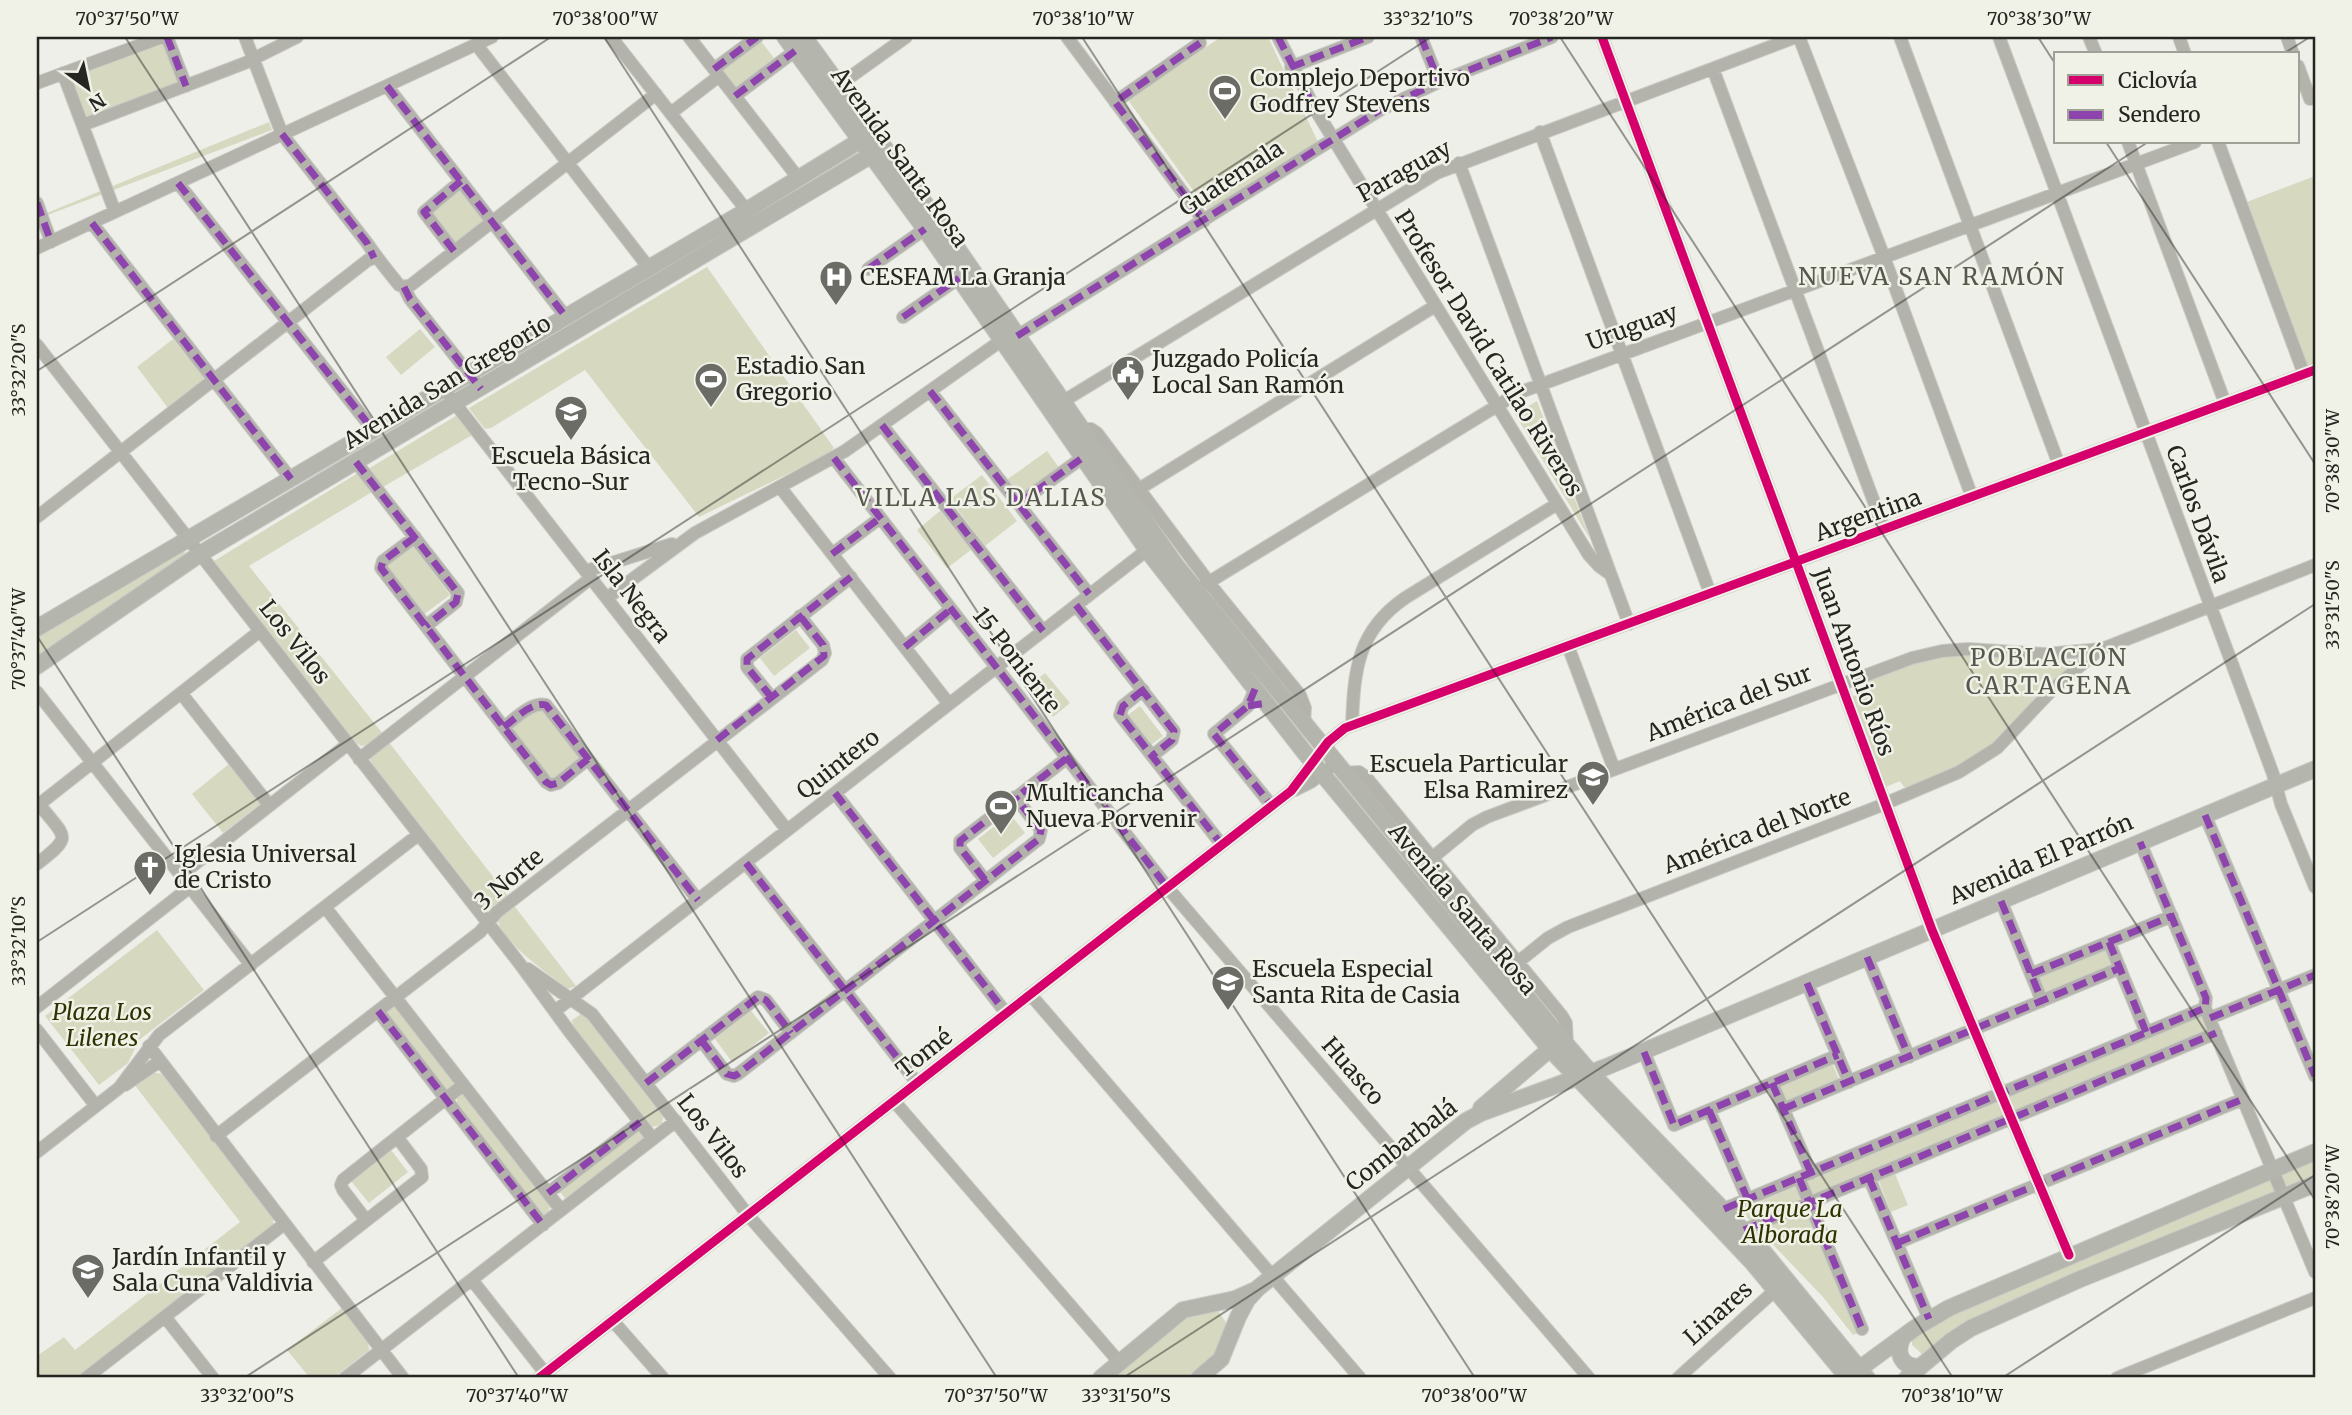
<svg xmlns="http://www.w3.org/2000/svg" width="2352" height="1415" viewBox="0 0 2352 1415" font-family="Merriweather,serif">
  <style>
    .green { fill: #d6d8bf }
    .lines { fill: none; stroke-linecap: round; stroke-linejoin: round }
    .minor-casing { stroke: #cacac7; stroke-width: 14 }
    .major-casing { stroke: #cacac7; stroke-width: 18 }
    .minor { stroke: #b3b3ab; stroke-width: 12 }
    .major { stroke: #b4b5ad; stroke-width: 16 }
    .quiet { stroke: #8e44ad; stroke-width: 7; stroke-dasharray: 14 7; stroke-linecap: butt }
    .cycleway-casing { stroke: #f0f2e7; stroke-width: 13 }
    .cycleway { stroke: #d6006c; stroke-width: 9 }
    .ticks { fill: none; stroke: #252521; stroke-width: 2; stroke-opacity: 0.45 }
    .labels { text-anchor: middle; stroke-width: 5; stroke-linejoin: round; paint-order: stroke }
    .poi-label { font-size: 23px; fill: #252521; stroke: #f0f2e7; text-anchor: start }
    .street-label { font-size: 23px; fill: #252521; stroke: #f0f2e7 }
    .park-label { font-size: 23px; font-style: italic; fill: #2f3200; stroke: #f0f2e7 }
    .neighbourhood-label { font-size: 24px; letter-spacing: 2px; fill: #56574f; stroke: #f0f2e7 }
    .neatline { fill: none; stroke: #252521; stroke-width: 2.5 }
    .ticks-label { font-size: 18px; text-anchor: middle; fill: #252521 }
  </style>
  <rect width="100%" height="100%" fill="#efefea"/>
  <path class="green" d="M1221 37H1268L1318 142 1208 211 1128 100Z
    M760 40 780 66 741 95 721 69Z
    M165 41 181 83 87 119 70 76Z
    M269 122 272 130 37 219V217Z
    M2315 176V364L2310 366 2303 362 2244 203Z
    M457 188 463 189 484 216 483 222 454 243 428 216Z
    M707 267 834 448 827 455 699 517 585 370 491 428 485 429 471 411 469 408Z
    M420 329 435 347 401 375 386 357Z
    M173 339 204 377 202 381 168 408 137 367Z
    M1537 401 1590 539 1515 414Z
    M459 414 474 434 383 487 368 469Z
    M1047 451 1060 469 1019 500 1005 481Z
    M358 473 372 492 249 566 383 734 367 745 361 746 354 741 214 561Z
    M982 475 1017 521 985 546 950 499Z
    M940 511 971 550 947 568 917 530Z
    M413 545 450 595 423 615 385 566Z
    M184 549 185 553 182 557 37 657V633Z
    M796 630 810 648 774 676 760 658Z
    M1971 653C2006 655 2040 660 2075 661L2036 696 2006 735 1971 760 1914 786 1904 787 1900 781 1886 787 1851 697 1862 692 1869 679 1918 660Z
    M1045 673 1070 703 1053 717 1029 686Z
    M1140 706 1163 736 1148 747 1125 717Z
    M542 707 580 758 553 782 513 729 517 723Z
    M388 741 508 896 490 908 483 905 372 764 370 758Z
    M229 764 260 804 223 833 192 794Z
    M1010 814 1025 833 993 858 978 839Z
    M512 903 576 986 568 989C551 976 500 941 498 920Z
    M157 930 204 990 139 1040 128 1063 99 1085 45 1016Z
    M2106 947 2115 967 2046 996 2037 976Z
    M394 1004 454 1081 452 1086 446 1090 389 1019 384 1009Z
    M751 1011 769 1033 732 1062 715 1039Z
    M581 1014H584L664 1116 661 1125 652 1127 573 1027 572 1020Z
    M2201 1016 2211 1029 1811 1197 1865 1330 1853 1335 1823 1297 1740 1210Z
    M1832 1063 1840 1082 1787 1103 1779 1085Z
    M151 1072 162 1074 273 1216V1228L80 1378H37V1356L64 1337 75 1350 240 1222 134 1084Z
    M464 1094 551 1205 547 1214 542 1215 457 1106V1097Z
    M638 1129 646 1136 643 1139 568 1197 565 1198 559 1191Z
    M391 1150 408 1172 369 1203 351 1181Z
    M2315 1160V1179L1923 1355 1912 1345V1338L1964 1306Z
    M1895 1174 1908 1205 1891 1212 1879 1181Z
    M342 1308 368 1342 369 1350 334 1378H310L287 1350Z
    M1218 1311 1228 1325 1217 1357 1191 1378H1111L1184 1318Z"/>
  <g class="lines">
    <defs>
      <path id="minor" d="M167 37 186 86
        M245 37 282 134 367 243C377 258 387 270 399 285L404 287 410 299 481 389
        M611 37 747 211
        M689 37 799 179
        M1067 37 1204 221
        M1278 37 1315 109 1589 555 1599 566 1610 574
        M1421 37 1439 82
        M1602 37 1932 930 2069 1255
        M1799 37 1884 257 1972 497
        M1900 37 2059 465
        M1999 37 2273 774 2281 804 2315 887
        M2089 37 2096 54
        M2179 37 2185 54
        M2287 37 2293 54
        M476 44 649 268
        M2298 66 2310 99
        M1291 67 1368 37
        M714 69 757 37
        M1713 69 1884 529
        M63 73 115 212
        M37 83 162 37
        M387 86 566 317
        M832 90 906 37
        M735 96 795 51
        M1115 102 1200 43
        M671 113 719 76
        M83 125 245 63 297 37
        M1540 132 1710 593
        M2128 142 2225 403
        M2218 142 2304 374
        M1459 163 1629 624
        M178 183 373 430
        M37 203 51 242
        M92 223 291 479
        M37 248 492 37
        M454 251 424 212 461 181
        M868 269 925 229
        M404 287 411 285 656 94
        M903 317 959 278
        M1017 336 1380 110 1439 82 1552 37
        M37 345 520 964 569 1031 653 1139
        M930 391 1089 594
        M450 397 787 830
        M1062 402 1437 173 1796 37
        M882 425 1043 631
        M1077 432 1081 429H1091L1097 433 1217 593 1300 695 1305 708 1304 724
        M834 458 1167 887 1589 1378
        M356 462 458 593 456 602 426 626
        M780 487 949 704
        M1139 489 1435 306
        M1018 504 1082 458
        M37 517 368 260 374 258
        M415 537 383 561 381 568 546 782 551 785 558 783 588 759
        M832 554 880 518
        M586 571 672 544
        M1196 590 1518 393 2195 142
        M607 598 695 533 845 451 1002 340
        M1076 605 1174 731 1172 740 1152 756
        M1568 646 1614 769
        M905 647 951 609
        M1255 689 1248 706 1214 734 1272 806
        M1143 690 1123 706 1120 715 1222 845
        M37 692 251 965
        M181 693 269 805
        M772 698 747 667V659L851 577
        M1352 725C1354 671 1357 631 1405 598L1557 504
        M504 727C515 719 532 701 546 705L698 900
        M359 759 591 578
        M1343 773 1359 772 1366 777 1562 1016 1566 1023 1567 1046
        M1295 790 1311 782 1335 764
        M835 793 1006 1013
        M37 806 260 631
        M2205 815 2315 1076
        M2140 842 2206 998 2205 1008 2315 1272
        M1432 858 1472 825 1487 817 1912 658 1942 651 1968 649 2045 654 2102 649 2315 565
        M746 863 917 1083
        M37 864C74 835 66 839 39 804
        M181 875 348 744
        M985 880 960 848V841L1067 758
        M2001 901 2042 1001
        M325 907 561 1210
        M2109 942 2146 1032
        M1867 957 1909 1057
        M1518 962 1548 938 1568 927 1877 807 1959 772 1997 748 2053 689 2098 651
        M528 969 592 1014 748 1215 890 1378
        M2031 974 2172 916
        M1807 983 1849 1082
        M1030 994 1360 1378
        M37 1007 190 887
        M378 1011 543 1225
        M555 1011 1147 550
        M2210 1018 2315 975
        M37 1030 96 1106
        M701 1040 727 1074 734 1076 738 1074 1039 839 1041 830 1015 797
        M149 1046 403 1378
        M1644 1052 1674 1125 1838 1055
        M646 1083 758 997 766 1000 791 1033
        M1772 1083 1811 1173
        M125 1085 160 1061
        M894 1101 1120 1363
        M1783 1109 2120 968
        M1709 1110 1748 1200
        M216 1136 480 932 497 912 822 660 825 653 823 645 800 616
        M37 1152 119 1088 159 1035 418 835
        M1799 1178 1862 1329
        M1869 1178 1929 1319
        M548 1193 640 1122
        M1724 1209 2205 1008
        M366 1220 343 1190 341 1185 343 1180 463 1085
        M1744 1230 2216 1033
        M1897 1243 2243 1099
        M313 1262 422 1177 421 1169 397 1137
        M472 1280 545 1373
        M165 1317 213 1378
        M613 1321 663 1378
        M86 1378 284 1224
        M345 1378 676 1121
        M539 1378 1291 791 1328 742 1345 728 2315 370
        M1678 1378 1781 1285
        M2117 1378 2315 1298"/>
      <path id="major" d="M785 37 925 229 1147 550 1305 753 1550 1049 1752 1262 1848 1378
        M804 37 948 235 1175 564 1553 1029 1591 1073 1762 1250 1867 1378
        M37 628 739 215 861 140 869 138
        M37 666 200 554 880 150
        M1481 1108 1550 1049
        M1903 1337C1895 1352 1901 1367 1919 1367
        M1853 1376 1859 1369 1915 1328 1949 1308 2315 1152
        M1101 1378 1183 1310 1235 1299 1253 1291
        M1199 1378 1221 1359 1238 1317 1247 1300 1258 1288 1466 1121 1481 1113 1606 1067 2315 769
        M1907 1378 1951 1341 1971 1328 2078 1280 2315 1184"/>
    </defs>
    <use href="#minor" class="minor-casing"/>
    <use href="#major" class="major-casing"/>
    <use href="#minor" class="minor"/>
    <use href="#major" class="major"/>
    <path class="quiet" d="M167 37 186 86
      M1278 37 1315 109
      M1421 37 1439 82
      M1200 43 1115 102 1204 221
      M1291 67 1368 37
      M714 69 757 37
      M387 86 566 317
      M735 96 795 51
      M282 134 367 243 374 258
      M178 183 373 430
      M37 203 51 242
      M92 223 291 479
      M454 251 424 212 461 181
      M868 269 925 229
      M404 287 410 299 481 389
      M903 317 959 278
      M1017 336 1380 110 1439 82 1552 37
      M930 391 1089 594
      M882 425 1043 631
      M834 458 1167 887
      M356 462 458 593 456 602 426 626
      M1018 504 1082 458
      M415 537 383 561 381 568 546 782 551 785 558 783 588 759
      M832 554 880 518
      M1076 605 1174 731 1172 740 1152 756
      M905 647 951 609
      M1255 689 1248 706 1214 734 1272 806
      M1143 690 1123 706 1120 715 1222 845
      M772 698 747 667V659L851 577
      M1248 706 1267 703
      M504 727C515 719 532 701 546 705L698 900
      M717 740 824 656 823 645 800 616
      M835 793 1006 1013
      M2205 815 2315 1076
      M746 863 917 1083
      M985 880 960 848V841L1067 758
      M2001 901 2042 1001
      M2109 942 2146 1032
      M1867 957 1909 1057
      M2031 974 2172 916
      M1807 983 1849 1082
      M378 1011 543 1225
      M2210 1018 2315 975
      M701 1040 727 1074 734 1076 738 1074 1039 839 1041 830 1015 797
      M1644 1052 1674 1125 1838 1055
      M646 1083 758 997 766 1000 791 1033
      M1772 1083 1811 1173
      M1783 1109 2120 968
      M1709 1110 1748 1200
      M1799 1178 1862 1329
      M1869 1178 1929 1319
      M548 1193 640 1122
      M1724 1209 2205 1008 2206 998 2140 842
      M1744 1230 2216 1033
      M1897 1243 2243 1099"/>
    <defs>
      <path id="cycleway" d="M1602 37 1932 930 2069 1255
        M539 1378 1291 791 1328 742 1345 728 2315 370"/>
    </defs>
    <use href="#cycleway" class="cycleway-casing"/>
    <use href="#cycleway" class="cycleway"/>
  </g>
  <path class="ticks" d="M125 37 997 1378M604 37 1475 1378M1082 37 1953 1378M1560 37 2315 1200M2038 37 2056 65M2283 54 2310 37M2106 142 2315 464M37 371 551 37M37 636 519 1378M37 942 1431 37M37 1372 40 1378M244 1378 2148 142M1123 1378 2315 604M2002 1378 2315 1175"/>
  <defs>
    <symbol id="stadium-pin" viewBox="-11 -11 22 30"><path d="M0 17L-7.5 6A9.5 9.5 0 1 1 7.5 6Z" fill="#6c6c67" stroke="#f0f2e7"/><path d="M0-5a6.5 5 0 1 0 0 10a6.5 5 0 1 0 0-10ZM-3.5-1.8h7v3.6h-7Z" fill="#fff"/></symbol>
    <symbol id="hospital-pin" viewBox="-11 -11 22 30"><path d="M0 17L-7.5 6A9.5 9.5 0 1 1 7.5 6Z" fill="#6c6c67" stroke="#f0f2e7"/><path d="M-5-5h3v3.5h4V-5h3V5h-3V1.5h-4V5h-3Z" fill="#fff"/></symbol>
    <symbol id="civic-pin" viewBox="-11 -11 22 30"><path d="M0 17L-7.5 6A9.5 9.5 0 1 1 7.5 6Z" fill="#6c6c67" stroke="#f0f2e7"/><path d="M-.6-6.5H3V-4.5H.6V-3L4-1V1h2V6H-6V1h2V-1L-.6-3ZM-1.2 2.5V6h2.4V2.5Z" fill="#fff"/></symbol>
    <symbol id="school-pin" viewBox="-11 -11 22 30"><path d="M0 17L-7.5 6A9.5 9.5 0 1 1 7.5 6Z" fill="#6c6c67" stroke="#f0f2e7"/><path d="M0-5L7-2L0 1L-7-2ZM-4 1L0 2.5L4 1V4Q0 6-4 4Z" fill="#fff"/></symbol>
    <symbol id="church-pin" viewBox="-11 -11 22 30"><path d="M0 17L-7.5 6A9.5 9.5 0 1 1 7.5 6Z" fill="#6c6c67" stroke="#f0f2e7"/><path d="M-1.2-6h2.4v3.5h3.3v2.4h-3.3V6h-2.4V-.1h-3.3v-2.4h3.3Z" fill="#fff"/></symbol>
  </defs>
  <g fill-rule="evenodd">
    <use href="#stadium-pin" x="1206" y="72" width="38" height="52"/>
    <use href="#hospital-pin" x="817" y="258" width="38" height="52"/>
    <use href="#civic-pin" x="1109" y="353" width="38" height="52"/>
    <use href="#stadium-pin" x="692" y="360" width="38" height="52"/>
    <use href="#school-pin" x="552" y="393" width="38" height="52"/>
    <use href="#school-pin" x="1574" y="758" width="38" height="52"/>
    <use href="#stadium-pin" x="982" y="787" width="38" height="52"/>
    <use href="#church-pin" x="131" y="848" width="38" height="52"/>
    <use href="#school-pin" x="1209" y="963" width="38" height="52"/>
    <use href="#school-pin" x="69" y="1251" width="38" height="52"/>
  </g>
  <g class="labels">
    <g class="poi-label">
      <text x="1250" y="86">Complejo Deportivo<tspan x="1250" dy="26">Godfrey Stevens</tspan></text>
      <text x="860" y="285">CESFAM La Granja</text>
      <text x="1152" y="367">Juzgado Policía<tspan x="1152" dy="26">Local San Ramón</tspan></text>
      <text x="736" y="374">Estadio San<tspan x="736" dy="26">Gregorio</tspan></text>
      <text x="571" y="464" text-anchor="middle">Escuela Básica<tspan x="571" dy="26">Tecno-Sur</tspan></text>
      <text x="1568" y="772" text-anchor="end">Escuela Particular<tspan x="1568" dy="26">Elsa Ramirez</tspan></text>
      <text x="1026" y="801">Multicancha<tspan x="1026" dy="26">Nueva Porvenir</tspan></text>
      <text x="174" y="862">Iglesia Universal<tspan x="174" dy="26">de Cristo</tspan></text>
      <text x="1252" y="977">Escuela Especial<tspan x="1252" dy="26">Santa Rita de Casia</tspan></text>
      <text x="112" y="1265">Jardín Infantil y<tspan x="112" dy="26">Sala Cuna Valdivia</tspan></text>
    </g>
    <g class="street-label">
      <text transform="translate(900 157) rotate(54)" y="8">Avenida Santa Rosa</text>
      <text transform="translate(1404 171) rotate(-29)" y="8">Paraguay</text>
      <text transform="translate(1231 178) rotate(-33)" y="8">Guatemala</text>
      <text transform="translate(1632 327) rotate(-20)" y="8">Uruguay</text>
      <text transform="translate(1489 353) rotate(58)" y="8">Profesor David Catilao Riveros</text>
      <text transform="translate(447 382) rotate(-31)" y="8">Avenida San Gregorio</text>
      <text transform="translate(2198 514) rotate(70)" y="8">Carlos Dávila</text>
      <text transform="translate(1868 515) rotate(-20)" y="8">Argentina</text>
      <text transform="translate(632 596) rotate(52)" y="8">Isla Negra</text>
      <text transform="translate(295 642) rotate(52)" y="8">Los Vilos</text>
      <text transform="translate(1017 660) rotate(52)" y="8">15 Poniente</text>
      <text transform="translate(1854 662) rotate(70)" y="8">Juan Antonio Ríos</text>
      <text transform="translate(1729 703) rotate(-21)" y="8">América del Sur</text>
      <text transform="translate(838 764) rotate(-38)" y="8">Quintero</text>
      <text transform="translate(1757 831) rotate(-21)" y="8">América del Norte</text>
      <text transform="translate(2041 859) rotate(-23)" y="8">Avenida El Parrón</text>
      <text transform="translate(509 879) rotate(-40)" y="8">3 Norte</text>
      <text transform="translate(1463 909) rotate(50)" y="8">Avenida Santa Rosa</text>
      <text transform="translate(924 1053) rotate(-38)" y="8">Tomé</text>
      <text transform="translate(1353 1071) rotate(49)" y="8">Huasco</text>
      <text transform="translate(713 1136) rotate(52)" y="8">Los Vilos</text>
      <text transform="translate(1401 1145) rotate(-38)" y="8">Combarbalá</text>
      <text transform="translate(1718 1313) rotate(-42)" y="8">Linares</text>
    </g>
    <g class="park-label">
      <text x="102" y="1020">Plaza Los<tspan x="102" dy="26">Lilenes</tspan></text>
      <text x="1790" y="1217">Parque La<tspan x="1790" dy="26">Alborada</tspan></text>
    </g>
    <g class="neighbourhood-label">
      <text x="1932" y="285">NUEVA SAN RAMÓN</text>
      <text x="981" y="506">VILLA LAS DALIAS</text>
      <text x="2049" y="666">POBLACIÓN<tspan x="2049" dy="28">CARTAGENA</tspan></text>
    </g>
  </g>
  <rect width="2352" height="1415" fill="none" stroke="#f0f2e7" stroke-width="77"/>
  <rect x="2054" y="52" width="245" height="91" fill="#f0f2e7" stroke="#9fa098" stroke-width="2"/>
  <rect x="2068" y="75" width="35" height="10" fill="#d6006c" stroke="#9fa098" stroke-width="2"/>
  <text x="2118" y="88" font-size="21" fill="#252521">Ciclovía</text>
  <rect x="2068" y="110" width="35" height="10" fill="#8e44ad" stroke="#9fa098" stroke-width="2"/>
  <text x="2118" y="122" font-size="21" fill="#252521">Sendero</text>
  <g transform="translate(88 88) rotate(147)" stroke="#f0f2e7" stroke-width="5" paint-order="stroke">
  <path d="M0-5L12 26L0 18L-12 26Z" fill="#252521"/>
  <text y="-10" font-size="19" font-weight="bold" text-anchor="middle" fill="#252521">N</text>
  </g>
  <rect x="38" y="38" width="2276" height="1338" class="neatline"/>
  <g class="ticks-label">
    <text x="127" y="25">70°37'50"W</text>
    <text x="605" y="25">70°38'00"W</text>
    <text x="1083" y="25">70°38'10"W</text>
    <text x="1428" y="25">33°32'10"S</text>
    <text x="1561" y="25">70°38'20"W</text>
    <text x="2039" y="25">70°38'30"W</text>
    <text transform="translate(19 370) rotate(-90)" y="6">33°32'20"S</text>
    <text transform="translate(2333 461) rotate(-90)" y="6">70°38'30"W</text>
    <text transform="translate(2333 605) rotate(-90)" y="6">33°31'50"S</text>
    <text transform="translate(19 639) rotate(-90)" y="6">70°37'40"W</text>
    <text transform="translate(19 941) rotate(-90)" y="6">33°32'10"S</text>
    <text transform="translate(2333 1197) rotate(-90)" y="6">70°38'20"W</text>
    <text x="247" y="1402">33°32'00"S</text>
    <text x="517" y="1402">70°37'40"W</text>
    <text x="996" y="1402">70°37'50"W</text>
    <text x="1126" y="1402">33°31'50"S</text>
    <text x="1474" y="1402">70°38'00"W</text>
    <text x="1952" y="1402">70°38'10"W</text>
  </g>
</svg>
